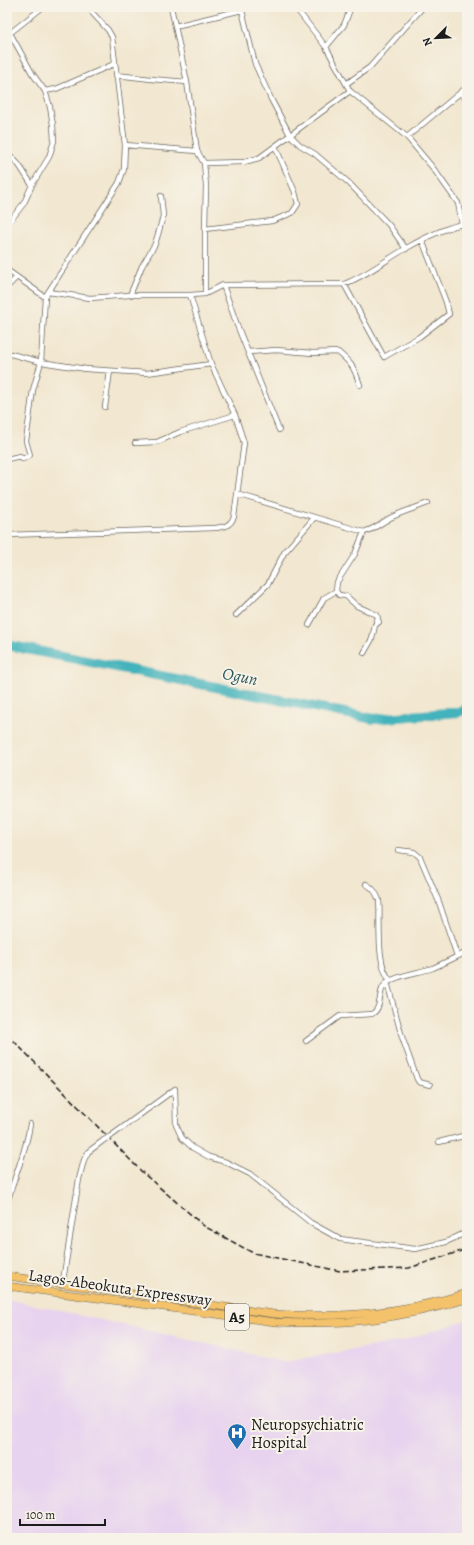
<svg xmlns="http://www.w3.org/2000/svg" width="474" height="1545" viewBox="0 0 474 1545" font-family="Alegreya,serif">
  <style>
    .built { fill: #e7d2ef }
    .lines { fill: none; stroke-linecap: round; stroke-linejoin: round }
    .river { stroke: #43b3bc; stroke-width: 10 }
    .minor-casing { stroke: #67635b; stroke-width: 6 }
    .trunk-casing { stroke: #67635b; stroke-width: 8 }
    .minor { stroke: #fff; stroke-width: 4.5 }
    .trunk { stroke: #f3c26a; stroke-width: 7 }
    .rail { stroke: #1c1c1c; stroke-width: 1.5; stroke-dasharray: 6 3; stroke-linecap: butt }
    .minor-bridge-casing { stroke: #67635b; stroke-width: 6; stroke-linecap: butt }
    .minor-bridge { stroke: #fff; stroke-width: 4.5 }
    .labels { text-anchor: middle; stroke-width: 4; stroke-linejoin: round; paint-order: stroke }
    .shield { fill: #f7f3e8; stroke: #5e5c59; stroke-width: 1 }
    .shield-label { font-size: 15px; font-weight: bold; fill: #1c1c1c }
    .street-label { font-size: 16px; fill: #1c1c1c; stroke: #f7f3e8 }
    .poi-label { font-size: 16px; fill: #1c1c1c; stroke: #f7f3e8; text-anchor: start }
    .water-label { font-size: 17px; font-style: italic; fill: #2c585c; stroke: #f7f3e8 }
  </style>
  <rect width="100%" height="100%" fill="#f7f3e8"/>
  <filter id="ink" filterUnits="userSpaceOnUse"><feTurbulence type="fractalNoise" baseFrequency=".025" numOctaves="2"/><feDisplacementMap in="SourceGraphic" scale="8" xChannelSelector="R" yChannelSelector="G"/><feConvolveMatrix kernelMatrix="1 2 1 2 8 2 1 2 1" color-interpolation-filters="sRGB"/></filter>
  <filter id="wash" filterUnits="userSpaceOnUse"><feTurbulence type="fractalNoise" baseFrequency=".012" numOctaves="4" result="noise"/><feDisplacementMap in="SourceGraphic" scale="16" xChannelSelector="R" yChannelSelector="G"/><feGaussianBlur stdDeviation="0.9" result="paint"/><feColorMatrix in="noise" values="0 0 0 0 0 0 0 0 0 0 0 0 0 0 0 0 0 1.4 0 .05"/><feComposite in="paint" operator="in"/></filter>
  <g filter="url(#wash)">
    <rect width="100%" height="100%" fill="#f2e7d0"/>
    <path class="built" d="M7 1299 217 1346 283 1362 398 1342 467 1320V1538H7Z"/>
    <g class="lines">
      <path class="river" d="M7 645 374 719 459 712 467 707"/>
    </g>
  </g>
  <g filter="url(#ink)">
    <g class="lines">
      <defs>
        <path id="minor" d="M171 7 187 82 197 151 204 163 206 186 205 229V294
          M295 7 326 47 350 91 407 137 433 168 458 203 462 224 467 239
          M242 10 255 64 271 99 290 135 300 145 315 154 349 183 389 225 406 249
          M175 26 242 10 247 7
          M8 33H10L43 7
          M326 47 344 25 351 7
          M116 75 151 79 187 82
          M346 84 370 67 423 7
          M45 91 56 89 114 64
          M460 93 467 100
          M407 137 467 87
          M125 145 197 151
          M7 152 19 165 32 185
          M204 163 244 162 259 158 350 91
          M7 225 24 203 32 185 49 157 54 141 53 125 50 107 45 91 32 73 10 33
          M205 229 272 221 292 213 298 204 295 192 275 146
          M7 270 45 297
          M344 284 384 357 419 337 449 314 446 302 422 240
          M223 285 237 325 279 430
          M7 287 17 277
          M48 292 90 298 130 295H190L205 294 223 285 344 284C366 276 384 261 405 249 424 238 445 227 467 223
          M130 295 142 266 155 244 159 231 163 216 161 196
          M248 352 276 350 313 353 338 352C352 364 354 367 360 385
          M7 353 41 362 45 297 119 183 124 169 125 145 112 37 108 30 87 7
          M105 407 110 371
          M135 443 157 442 180 432 235 415
          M7 459 20 456 23 459 30 455 26 441 33 390 41 362 86 369 147 373 211 364
          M237 494 364 532
          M7 535 215 528C224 527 230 526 234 517L244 443 235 415 211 364 190 295
          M336 591 339 595 346 596 357 606 377 615 378 619 376 621 379 622 375 625 372 639 364 653
          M236 615 268 584 284 553 314 518
          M309 625 324 598 336 591 337 582 355 554 364 532C375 529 382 522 392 517 404 511 416 508 428 503
          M398 850 414 852 420 857 439 902 457 956
          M366 884C373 888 376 892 379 900 381 920 375 966 391 981
          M387 982 402 1037 417 1079 419 1082 430 1085
          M306 1041 340 1016 372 1014C384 1007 376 989 388 982 401 974 418 973 433 968 444 963 456 957 467 952
          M175 1089 176 1125 182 1138 193 1148 209 1157 226 1162 250 1174 311 1223 340 1239 415 1249 446 1242 467 1232
          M111 1136 175 1089
          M439 1142 467 1135
          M7 1204C14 1176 26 1153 30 1124
          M61 1285 63 1281 79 1179 84 1160 88 1152 104 1140"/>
        <path id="trunk" d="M7 1276 274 1314C339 1319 405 1312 467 1293
          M7 1286 275 1322C344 1326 401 1319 467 1299"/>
      </defs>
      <use href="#minor" class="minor-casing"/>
      <use href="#trunk" class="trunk-casing"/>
      <use href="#minor" class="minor"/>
      <use href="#trunk" class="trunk"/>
      <path class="rail" d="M7 1034 143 1173 204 1226 253 1253 340 1271 409 1268 467 1249"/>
      <defs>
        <path id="minor-bridge" d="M104 1140 111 1136"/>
      </defs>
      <use href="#minor-bridge" class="minor-bridge-casing"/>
      <use href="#minor-bridge" class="minor-bridge"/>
    </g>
  </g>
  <defs>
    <symbol id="hospital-pin" viewBox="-11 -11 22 30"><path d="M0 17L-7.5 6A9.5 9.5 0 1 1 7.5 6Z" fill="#1f6fb2" stroke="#f7f3e8"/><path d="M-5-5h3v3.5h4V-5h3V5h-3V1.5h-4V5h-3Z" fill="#fff"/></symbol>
  </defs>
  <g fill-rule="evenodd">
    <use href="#hospital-pin" x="226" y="1422" width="22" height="30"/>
  </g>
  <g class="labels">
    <rect class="shield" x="225" y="1304" width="24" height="26" rx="3"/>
    <g class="shield-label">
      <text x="237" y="1322">A5</text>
    </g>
    <g class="street-label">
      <text transform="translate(120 1287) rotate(8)" y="6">Lagos-Abeokuta Expressway</text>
    </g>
    <g class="poi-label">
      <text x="251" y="1430">Neuropsychiatric<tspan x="251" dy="18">Hospital</tspan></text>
    </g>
    <g class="water-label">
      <text transform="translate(240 676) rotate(11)" y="6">Ogun</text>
    </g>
  </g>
  <rect width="474" height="1545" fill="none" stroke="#f7f3e8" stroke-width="24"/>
  <g transform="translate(436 38) rotate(246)" stroke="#f7f3e8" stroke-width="3" paint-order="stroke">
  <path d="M0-3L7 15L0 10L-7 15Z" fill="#1c1c1c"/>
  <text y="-6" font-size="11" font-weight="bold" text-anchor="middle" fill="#1c1c1c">N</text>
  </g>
  <path d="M20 1519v6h85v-6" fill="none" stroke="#1c1c1c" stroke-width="2"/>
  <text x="26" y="1519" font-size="12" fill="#1c1c1c" stroke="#f7f3e8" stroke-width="3" paint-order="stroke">100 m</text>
</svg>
